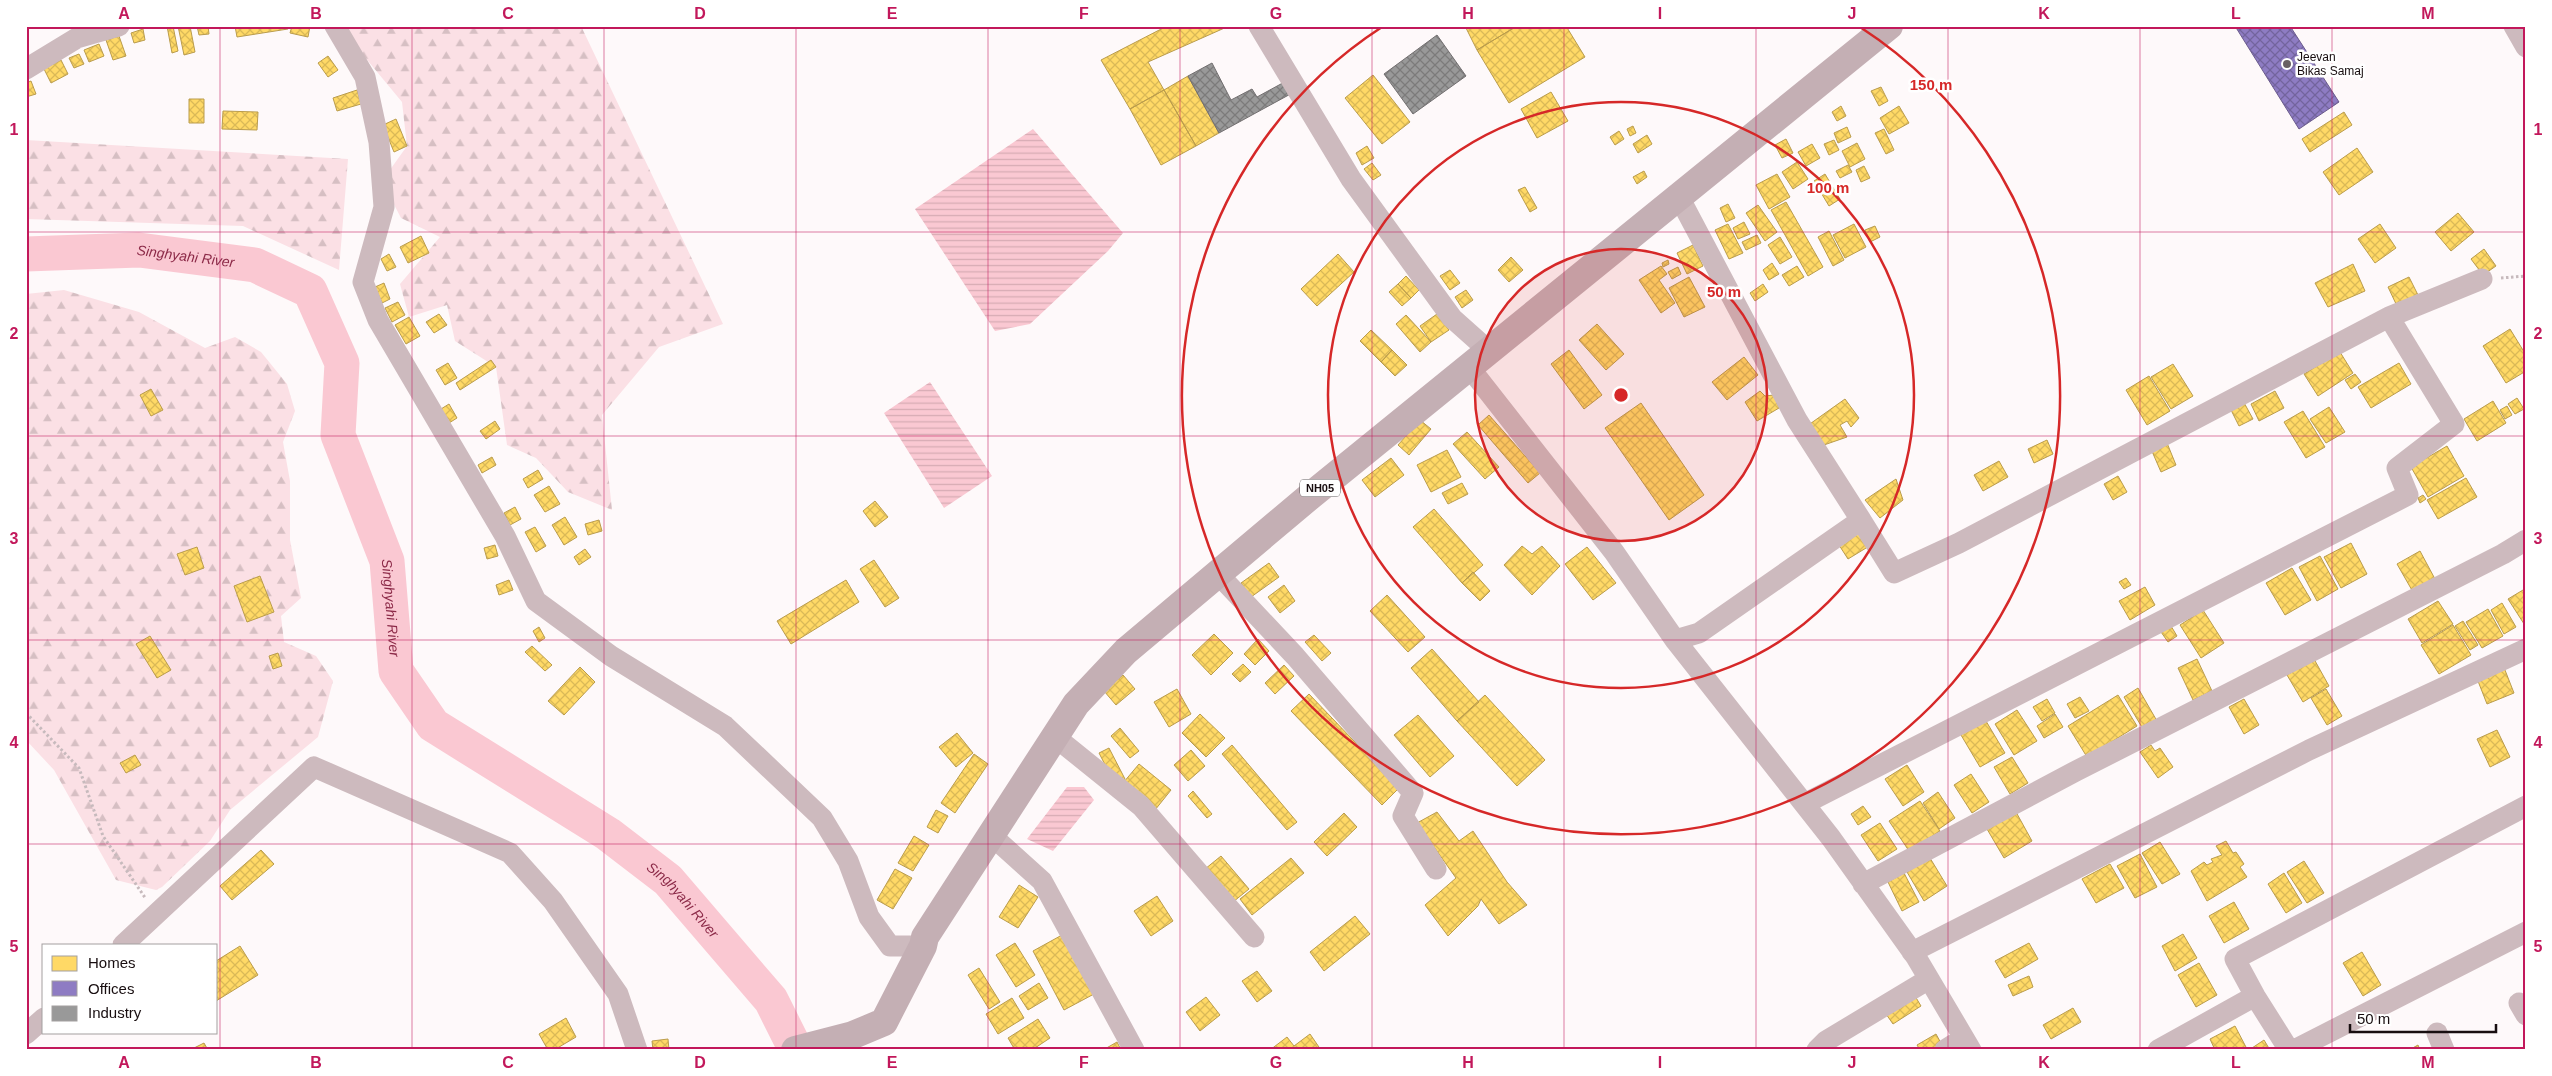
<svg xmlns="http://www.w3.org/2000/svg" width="2552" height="1076" viewBox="0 0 2552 1076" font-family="Arial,sans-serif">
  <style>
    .forest { fill: url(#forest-firs) }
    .water { fill: url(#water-rules) }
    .homes { fill: url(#homes-cross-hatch); stroke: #ba9c4c }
    .offices { fill: url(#offices-cross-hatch); stroke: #6b5b8d }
    .industry { fill: url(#industry-cross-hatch); stroke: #726f70 }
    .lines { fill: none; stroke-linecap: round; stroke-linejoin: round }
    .river { stroke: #fac8d2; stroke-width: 35 }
    .path { stroke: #c7babd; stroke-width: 3; stroke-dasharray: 2.5 2.5; stroke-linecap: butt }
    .minor { stroke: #cdbabe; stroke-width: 21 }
    .primary { stroke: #c4afb4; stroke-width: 28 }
    .grid { fill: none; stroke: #c2185b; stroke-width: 1; stroke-opacity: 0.55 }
    .ring { fill: none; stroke: #d62828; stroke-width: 2.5 }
    .poi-dot { fill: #686062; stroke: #fff; stroke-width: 2 }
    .labels { text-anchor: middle; stroke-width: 5; stroke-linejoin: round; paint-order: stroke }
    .shield { fill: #fff; stroke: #5d5658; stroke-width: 1 }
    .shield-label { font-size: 11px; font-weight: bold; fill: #180e10 }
    .poi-label { font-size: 12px; fill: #180e10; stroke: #fff; text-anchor: start }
    .water-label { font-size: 14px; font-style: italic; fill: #8c2a48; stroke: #fff }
    .centre { fill: #d62828; stroke: #fff; stroke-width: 2.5 }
    .ring-label { font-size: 15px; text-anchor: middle; font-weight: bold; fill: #d62828; stroke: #fff; stroke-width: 5; stroke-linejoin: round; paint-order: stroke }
    .neatline { fill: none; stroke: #c2185b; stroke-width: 2 }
    .grid-label { font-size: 16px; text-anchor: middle; font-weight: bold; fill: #c2185b }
  </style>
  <defs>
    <pattern id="forest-firs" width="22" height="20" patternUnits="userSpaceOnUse" patternTransform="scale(1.25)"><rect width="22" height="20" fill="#fbe0e5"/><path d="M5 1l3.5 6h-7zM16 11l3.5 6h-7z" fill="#d6bfc3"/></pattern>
    <pattern id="water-rules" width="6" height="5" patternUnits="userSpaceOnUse" patternTransform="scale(1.25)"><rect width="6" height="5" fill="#fac8d2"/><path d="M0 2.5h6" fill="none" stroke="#d6abb3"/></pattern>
    <pattern id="homes-cross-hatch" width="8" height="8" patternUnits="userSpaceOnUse" patternTransform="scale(1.25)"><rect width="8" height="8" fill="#ffd966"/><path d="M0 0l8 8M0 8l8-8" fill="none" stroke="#dab957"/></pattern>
    <pattern id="offices-cross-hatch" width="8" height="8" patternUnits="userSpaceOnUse" patternTransform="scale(1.25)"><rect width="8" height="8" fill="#8e7cc3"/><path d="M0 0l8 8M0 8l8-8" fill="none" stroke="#73649d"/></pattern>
    <pattern id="industry-cross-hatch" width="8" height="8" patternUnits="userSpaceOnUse" patternTransform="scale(1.25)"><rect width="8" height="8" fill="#999"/><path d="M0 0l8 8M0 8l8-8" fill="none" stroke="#7c7b7b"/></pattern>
  </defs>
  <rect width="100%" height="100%" fill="#fef9fa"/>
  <path class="forest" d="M339 26H581L723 324 659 347 602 415 612 510 568 492 536 458 507 445 496 367 455 341 447 305 409 317 400 284 440 237 401 218 382 181 407 146 402 102Z
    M26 140 348 159 339 270 243 226 26 219Z
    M64 290 139 312 205 348 235 337 261 352 287 384 295 411 283 442 290 481V540L301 598 281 616 284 642 316 656 333 681 318 737 230 810 210 841 162 887 156 890 116 880 54 770 26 740V294Z"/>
  <path class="water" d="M1033 129 1123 233 1108 251 1030 324 995 331 915 209Z
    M930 382 992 476 944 508 884 413Z
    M1067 787H1084L1094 800 1053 851 1027 839Z"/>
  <path class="homes" d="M167 26H173L178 51 172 53Z
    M178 26H190L195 52 184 55Z
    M197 26H208L209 34 199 35Z
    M235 26H288V29L237 37Z
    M292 26H310L308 37 290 33Z
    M1167 26H1229L1148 62 1164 90 1130 109 1101 60Z
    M1465 26H1517L1477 50Z
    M1517 26H1566L1585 57 1509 103 1477 50Z
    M143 29 145 40 134 43 131 33Z
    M119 36 126 56 113 60 106 40Z
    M99 44 104 56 89 62 84 50Z
    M79 54 84 64 74 68 69 58Z
    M328 56 338 70 328 77 318 63Z
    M61 60 68 74 51 83 44 69Z
    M1373 75 1410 122 1382 144 1345 98Z
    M1188 76 1219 133 1196 146 1164 90Z
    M31 81 36 94 26 97V83Z
    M1881 87 1888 101 1879 106 1871 91Z
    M357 90 361 104 337 111 333 98Z
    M1164 90 1196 146 1161 165 1130 109Z
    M1551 92 1568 121 1537 138 1521 109Z
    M189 99H204V123H189Z
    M1841 106 1846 116 1837 121 1832 112Z
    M1899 106 1909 123 1889 134 1880 118Z
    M223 111 258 112 257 130 222 129Z
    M2344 112 2352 125 2310 152 2302 139Z
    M396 119 407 146 394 152 383 125Z
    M1633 126 1636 133 1630 136 1627 129Z
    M1847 127 1851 137 1838 143 1834 133Z
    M1884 129 1894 150 1886 154 1875 133Z
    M1619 131 1624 139 1615 145 1610 137Z
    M1647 135 1652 144 1638 153 1633 144Z
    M1786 139 1793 153 1782 158 1775 145Z
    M1834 140 1839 150 1829 155 1824 144Z
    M1857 143 1865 159 1850 167 1842 151Z
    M1812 144 1820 158 1806 166 1798 152Z
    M1367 146 1374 158 1362 165 1356 153Z
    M2357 148 2373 172 2339 195 2323 172Z
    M1797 162 1808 179 1793 189 1782 172Z
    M1372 163 1381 175 1373 180 1364 169Z
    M1848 165 1852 172 1840 178 1836 171Z
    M1864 166 1870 178 1861 182 1856 170Z
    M1644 171 1647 177 1637 184 1633 177Z
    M1777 174 1790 197 1769 209 1756 185Z
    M1825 174 1840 199 1829 206 1814 181Z
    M1525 187 1537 208 1530 212 1518 190Z
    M1786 202 1823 267 1808 276 1771 210Z
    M1728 204 1735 218 1726 222 1720 208Z
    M1758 205 1777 232 1765 241 1746 213Z
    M2458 213 2474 232 2451 251 2435 232Z
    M1744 222 1750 234 1738 239 1733 228Z
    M1728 224 1743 253 1729 259 1715 230Z
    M1854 224 1866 247 1845 258 1833 235Z
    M2380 224 2396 248 2375 263 2358 239Z
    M1875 226 1880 237 1870 242 1865 230Z
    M1829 231 1844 260 1833 266 1818 237Z
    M1757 235 1761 243 1746 250 1742 242Z
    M421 236 429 253 408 263 400 247Z
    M1780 237 1792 257 1780 264 1768 245Z
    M1693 245 1703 266 1687 274 1677 253Z
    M2484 249 2496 266 2483 275 2471 259Z
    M389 254 396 267 387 271 381 259Z
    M1338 254 1354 272 1317 306 1301 289Z
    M1511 257 1523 270 1509 282 1498 270Z
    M1668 260 1669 264 1663 267 1662 263Z
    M1772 263 1779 274 1769 280 1763 270Z
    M2353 264 2365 291 2328 307 2315 283Z
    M1661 266 1667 274 1659 280 1675 303 1661 313 1639 280Z
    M1797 266 1804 277 1789 286 1782 275Z
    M1678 267 1681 274 1672 279 1668 272Z
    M1450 270 1460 283 1450 290 1440 276Z
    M1406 276 1419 290 1411 298 1398 284Z
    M1689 277 1705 307 1684 317 1669 288Z
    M2409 277 2418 295 2397 306 2388 287Z
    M384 283 390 299 382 303 375 287Z
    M1398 284 1411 298 1402 306 1389 292Z
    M1763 284 1768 292 1755 301 1750 293Z
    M1466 290 1473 300 1462 308 1455 297Z
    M398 302 405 315 392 322 385 308Z
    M439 314 447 325 434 333 426 322Z
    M1437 314 1449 330 1431 342 1420 326Z
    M1406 315 1431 342 1420 352 1396 324Z
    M409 317 420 336 406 344 395 325Z
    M1597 324 1624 354 1606 370 1579 340Z
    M2510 329 2526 355V371L2506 383 2483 346Z
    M1371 330 1392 350 1381 362 1360 341Z
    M1392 350 1407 365 1395 376 1381 362Z
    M1569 350 1602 395 1584 409 1551 364Z
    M2340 352 2353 373 2318 396 2304 374Z
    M1744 357 1758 375 1727 400 1712 382Z
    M491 360 496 367 460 390 456 383Z
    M448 363 457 378 445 385 436 370Z
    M2399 363 2411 384 2371 408 2358 387Z
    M2173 364 2193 396 2171 409 2151 377Z
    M2355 374 2361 382 2351 389 2345 380Z
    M2149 376 2170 411 2147 425 2126 390Z
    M151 389 163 410 151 416 140 395Z
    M1760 391 1765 396 1774 395 1779 408 1757 421 1745 402Z
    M2275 391 2284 408 2259 421 2251 404Z
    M2517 398 2524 409 2515 414 2508 404Z
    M1845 399 1859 418 1851 427 1847 421 1840 425 1847 437 1821 446 1807 426Z
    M2242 399 2253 419 2239 426 2229 406Z
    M2493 401 2506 423 2477 441 2464 419Z
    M1641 403 1704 495 1669 520 1605 428Z
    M449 404 457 418 449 423 441 409Z
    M2507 406 2512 415 2505 419 2500 410Z
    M2329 407 2345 432 2326 443 2310 419Z
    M2303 411 2325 447 2306 458 2284 422Z
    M1489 415 1540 473 1528 483 1478 425Z
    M1420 420 1431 429 1409 455 1398 445Z
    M495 421 500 429 486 439 480 431Z
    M1467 432 1499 467 1485 479 1453 444Z
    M2047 440 2053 454 2034 463 2028 449Z
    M2167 443 2176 465 2161 472 2151 449Z
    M2447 446 2464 476 2428 497 2411 467Z
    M1447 450 1461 477 1431 492 1417 465Z
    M492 457 496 465 482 473 478 465Z
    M1391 458 1404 475 1375 497 1362 480Z
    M1999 461 2008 477 1983 491 1974 475Z
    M538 470 543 479 528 488 523 479Z
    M2118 476 2127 492 2113 500 2104 484Z
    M2466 478 2477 497 2438 519 2427 500Z
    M1896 479 1903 500 1880 518 1865 500Z
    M1462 483 1468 494 1448 504 1442 493Z
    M549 486 560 504 545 512 534 495Z
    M2423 495 2426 499 2420 503 2418 498Z
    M875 501 888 517 875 527 863 511Z
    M515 507 521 519 510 525 504 513Z
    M1434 509 1483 565 1462 583 1413 527Z
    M565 517 577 537 564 545 552 525Z
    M599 520 602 531 588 535 585 524Z
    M535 527 546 546 536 552 525 532Z
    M1857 529 1871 545 1848 559 1839 545Z
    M2351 543 2367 574 2341 588 2324 557Z
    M495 545 498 556 487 559 484 548Z
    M1522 546 1532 554 1542 546 1560 566 1532 595 1504 565Z
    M197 547 204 568 185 575 177 554Z
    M1587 547 1616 583 1593 600 1565 564Z
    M585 549 591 557 579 565 574 557Z
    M2420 551 2435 579 2413 592 2397 564Z
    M2320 556 2338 589 2317 601 2299 567Z
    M874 560 899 598 885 607 860 569Z
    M1269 563 1279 577 1251 597 1241 583Z
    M2292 568 2311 600 2285 615 2266 583Z
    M1473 572 1490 591 1480 601 1462 583Z
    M260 576 274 612 247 622 234 586Z
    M2126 578 2131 585 2124 589 2119 582Z
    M509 580 513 590 499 595 496 585Z
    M846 580 859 602 791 644 777 621Z
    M1284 585 1295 601 1280 613 1268 597Z
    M2145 587 2155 605 2130 620 2119 601Z
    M2523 590 2526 594V627L2508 599Z
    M1387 595 1425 637 1408 652 1370 611Z
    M2438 601 2453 624 2422 643 2408 619Z
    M2502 603 2516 627 2504 634 2491 610Z
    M2488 609 2503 636 2482 648 2466 622Z
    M2203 610 2224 643 2201 658 2180 625Z
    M2463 621 2478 645 2470 650 2455 626Z
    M2453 625 2471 655 2439 674 2421 645Z
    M2171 626 2177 636 2168 642 2161 632Z
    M539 627 545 638 539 642 533 631Z
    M1214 634 1233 653 1211 675 1192 655Z
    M1314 635 1331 653 1322 661 1305 642Z
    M150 636 171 670 157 678 136 644Z
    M1258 639 1269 651 1255 665 1244 654Z
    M532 646 552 665 545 671 525 652Z
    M1432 649 1479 702 1457 721 1411 668Z
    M278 653 282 666 273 669 269 656Z
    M2197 659 2212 691 2193 700 2178 668Z
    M2314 659 2329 686 2303 702 2287 675Z
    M1243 664 1251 672 1240 682 1232 674Z
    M1284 665 1294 676 1275 694 1265 683Z
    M2503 665 2514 693 2487 704 2476 676Z
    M580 667 595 682 564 715 548 701Z
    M1123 675 1135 689 1116 705 1104 691Z
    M2138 688 2157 721 2143 729 2124 697Z
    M1177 689 1191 714 1169 727 1154 702Z
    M2326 689 2342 716 2327 725 2311 698Z
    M1309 694 1399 788 1382 805 1291 711Z
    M1485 695 1545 760 1517 786 1457 721Z
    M2118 695 2137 726 2087 757 2068 726Z
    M2080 697 2089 711 2075 718 2067 704Z
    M2047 699 2055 713 2042 721 2033 707Z
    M2244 699 2259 725 2244 734 2229 707Z
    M2017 710 2037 741 2014 755 1995 724Z
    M1200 714 1225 738 1206 757 1182 733Z
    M2055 714 2063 727 2044 738 2037 726Z
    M1418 715 1454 756 1430 777 1394 735Z
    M1983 716 2005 753 1980 767 1958 730Z
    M1120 728 1139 751 1130 758 1111 736Z
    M2497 730 2510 757 2490 767 2477 739Z
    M957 733 973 753 956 767 939 747Z
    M1232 745 1297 822 1287 830 1222 754Z
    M2151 745 2155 751 2160 748 2173 767 2158 778 2140 752Z
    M1109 748 1125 779 1115 784 1099 753Z
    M1191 750 1205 766 1188 781 1174 765Z
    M974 754 988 764 955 813 941 803Z
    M135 755 141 765 126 773 120 763Z
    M2012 757 2028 783 2010 794 1994 767Z
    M1139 764 1171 790 1155 810 1123 783Z
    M1907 765 1924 792 1903 806 1885 779Z
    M1971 774 1989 802 1972 813 1954 785Z
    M1193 791 1212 814 1207 818 1188 796Z
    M1938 792 1955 818 1939 829 1923 803Z
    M1920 801 1940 831 1909 851 1889 821Z
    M1863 806 1871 817 1858 825 1851 814Z
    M936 810 948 816 938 833 927 827Z
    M1437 812 1459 841 1473 831 1507 882 1527 905 1499 924 1481 899 1478 906 1448 936 1425 905 1456 878 1417 823Z
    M2016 812 2032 841 2004 858 1987 829Z
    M1344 813 1357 827 1327 856 1314 842Z
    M1880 823 1897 849 1878 861 1861 835Z
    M914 836 929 845 913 871 898 863Z
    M2226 841 2233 853 2236 852 2244 864 2240 867 2247 877 2207 901 2191 871 2204 862 2207 865 2213 862 2211 859 2222 855 2216 846Z
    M2160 842 2180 874 2162 884 2142 853Z
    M261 850 274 864 232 900 220 886Z
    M2140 854 2157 887 2135 898 2117 866Z
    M1221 856 1249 889 1233 902 1205 869Z
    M1291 858 1304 873 1252 915 1240 899Z
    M1930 858 1947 886 1924 901 1907 872Z
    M2304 861 2324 893 2307 903 2287 872Z
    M2110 864 2124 888 2096 903 2082 879Z
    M895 869 912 878 893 909 877 900Z
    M1904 873 1919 902 1902 911 1888 882Z
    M2284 873 2302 903 2286 913 2268 884Z
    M1019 885 1038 897 1018 928 999 917Z
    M1157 896 1173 921 1151 936 1134 911Z
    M2234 902 2249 929 2224 943 2209 916Z
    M1355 916 1370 934 1324 971 1310 952Z
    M2183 934 2197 958 2175 971 2162 946Z
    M1062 935 1094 994 1064 1010 1033 951Z
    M1015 943 1035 975 1016 987 996 955Z
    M2029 943 2038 959 2005 978 1995 961Z
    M240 946 258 975 216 1001V961Z
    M2362 952 2381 985 2363 996 2343 963Z
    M2199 963 2217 995 2196 1007 2178 975Z
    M979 968 1000 1002 989 1009 968 975Z
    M1257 971 1272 991 1257 1002 1242 981Z
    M2029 976 2033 987 2013 996 2008 985Z
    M1039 983 1048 998 1028 1010 1019 996Z
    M1915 996 1921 1006 1893 1024 1886 1014Z
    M1206 997 1220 1015 1200 1031 1186 1012Z
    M1012 998 1024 1018 998 1034 986 1014Z
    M2073 1008 2081 1022 2051 1039 2043 1025Z
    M566 1018 576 1037 554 1050H548L539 1034Z
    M1038 1019 1050 1038 1032 1050H1015L1008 1038Z
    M2235 1026 2247 1049 2215 1050 2210 1039Z
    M1310 1034 1321 1050H1270L1287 1037 1294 1046Z
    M1936 1034 1942 1045 1933 1050H1920L1917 1045Z
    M668 1039 669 1050H653L652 1041Z
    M2264 1040 2270 1050H2249Z
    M1117 1042 1121 1050H1103Z
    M204 1043 208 1050H190Z
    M2418 1045 2420 1050H2409Z"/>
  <path class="offices" d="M2235 26H2290L2339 102 2299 129Z"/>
  <path class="industry" d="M1437 35 1466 76 1413 114 1384 74Z
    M1212 63 1231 100 1252 89 1257 97 1290 79 1296 91 1219 133 1188 76Z"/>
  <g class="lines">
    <path class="river" id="s1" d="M26 254 139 250 255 265 310 291 342 363 338 435 387 561 396 671 433 725 608 834 668 880 771 1000 796 1050"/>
    <path class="path" d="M2501 278 2526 276
      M26 713 79 768 103 836 146 899"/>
    <path class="minor" d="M335 26 365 77 379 142 384 207 363 282 378 320 505 536 536 601 611 656 725 726 822 818 848 861 869 917 890 946H923
      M1259 26 1351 179 1452 318 1489 351
      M2514 26 2526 47
      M26 69 77 38 119 26
      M1679 197 1797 420 1861 520
      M1469 367 1614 552 1675 640 1831 838 1916 957 1971 1050
      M1218 574 1295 656 1413 793 1403 816 1436 869
      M1675 640 1699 633 1861 520 1894 573 1959 543 2389 317 2482 279
      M1054 736 1141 806 1254 937
      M1804 804 2408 495 2397 468 2454 424 2389 317
      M992 836 1042 881 1134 1050
      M1863 884 2076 771 2503 554 2526 540
      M123 945 314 767 510 853 553 901 618 994 637 1050
      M1912 952 2309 750 2526 649
      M2519 1003 2526 1015
      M2437 1033 2444 1050
      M26 1034 44 1018
      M1817 1050 1826 1041 1929 979
      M1945 1050 1964 1038
      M2158 1050 2255 996
      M2289 1050 2255 996 2235 959 2526 806
      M2294 1050 2526 932"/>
    <path class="primary" d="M795 1050 853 1035 884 1022 923 946 925 937 1076 704 1126 651 1309 497 1889 26"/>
  </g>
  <path class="grid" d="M220 26V1050M412 26V1050M604 26V1050M796 26V1050M988 26V1050M1180 26V1050M1372 26V1050M1564 26V1050M1756 26V1050M1948 26V1050M2140 26V1050M2332 26V1050M26 232H2526M26 436H2526M26 640H2526M26 844H2526"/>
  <circle cx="1621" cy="395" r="146" fill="#d62828" fill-opacity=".12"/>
  <g class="ring">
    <circle cx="1621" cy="395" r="146"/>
    <circle cx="1621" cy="395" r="293"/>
    <path d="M1860 27A439 439 0 1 1 1382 27"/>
  </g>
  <circle class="poi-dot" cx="2287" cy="64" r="5"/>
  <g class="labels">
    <rect class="shield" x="1300" y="479.5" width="40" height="17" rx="4"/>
    <g class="shield-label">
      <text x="1320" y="492">NH05</text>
    </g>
    <g class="poi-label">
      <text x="2297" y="61">Jeevan<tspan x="2297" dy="14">Bikas Samaj</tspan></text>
    </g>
    <g class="water-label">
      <text dy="5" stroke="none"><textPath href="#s1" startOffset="160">Singhyahi River</textPath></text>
      <text dy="5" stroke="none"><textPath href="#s1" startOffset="624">Singhyahi River</textPath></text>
      <text dy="5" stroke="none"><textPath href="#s1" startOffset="1059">Singhyahi River</textPath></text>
    </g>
  </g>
  <circle cx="1621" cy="395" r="8" class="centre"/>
  <g class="ring-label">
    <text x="1931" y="90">150 m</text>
    <text x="1828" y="193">100 m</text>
    <text x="1724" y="297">50 m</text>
  </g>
  <rect width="2552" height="1076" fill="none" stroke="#ffffff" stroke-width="55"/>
  <rect x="42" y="944" width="175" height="90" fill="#ffffff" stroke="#a39f9f"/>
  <rect x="52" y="956" width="25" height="15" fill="#ffd966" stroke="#a39f9f"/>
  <text x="88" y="968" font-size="15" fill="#180e10">Homes</text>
  <rect x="52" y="981" width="25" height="15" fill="#8e7cc3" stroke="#a39f9f"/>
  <text x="88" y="994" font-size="15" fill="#180e10">Offices</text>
  <rect x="52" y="1006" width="25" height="15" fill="#999999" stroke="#a39f9f"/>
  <text x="88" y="1018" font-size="15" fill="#180e10">Industry</text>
  <path d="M2350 1024v8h146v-8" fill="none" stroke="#180e10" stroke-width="2.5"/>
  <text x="2357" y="1024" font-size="15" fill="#180e10" stroke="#ffffff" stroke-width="4" paint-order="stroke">50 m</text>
  <rect x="28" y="28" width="2496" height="1020" class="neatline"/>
  <g class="grid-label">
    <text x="124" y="19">A</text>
    <text x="316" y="19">B</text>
    <text x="508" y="19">C</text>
    <text x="700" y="19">D</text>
    <text x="892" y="19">E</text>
    <text x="1084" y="19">F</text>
    <text x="1276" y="19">G</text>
    <text x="1468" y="19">H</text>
    <text x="1660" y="19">I</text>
    <text x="1852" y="19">J</text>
    <text x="2044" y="19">K</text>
    <text x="2236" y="19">L</text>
    <text x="2428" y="19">M</text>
    <text x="14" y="135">1</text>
    <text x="2538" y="135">1</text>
    <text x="14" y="339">2</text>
    <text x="2538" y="339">2</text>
    <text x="14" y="544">3</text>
    <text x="2538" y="544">3</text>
    <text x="14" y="748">4</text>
    <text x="2538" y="748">4</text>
    <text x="14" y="952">5</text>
    <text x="2538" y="952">5</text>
    <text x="124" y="1068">A</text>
    <text x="316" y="1068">B</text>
    <text x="508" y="1068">C</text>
    <text x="700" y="1068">D</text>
    <text x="892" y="1068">E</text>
    <text x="1084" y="1068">F</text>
    <text x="1276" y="1068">G</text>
    <text x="1468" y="1068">H</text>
    <text x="1660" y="1068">I</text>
    <text x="1852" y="1068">J</text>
    <text x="2044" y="1068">K</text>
    <text x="2236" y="1068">L</text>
    <text x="2428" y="1068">M</text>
  </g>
</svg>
